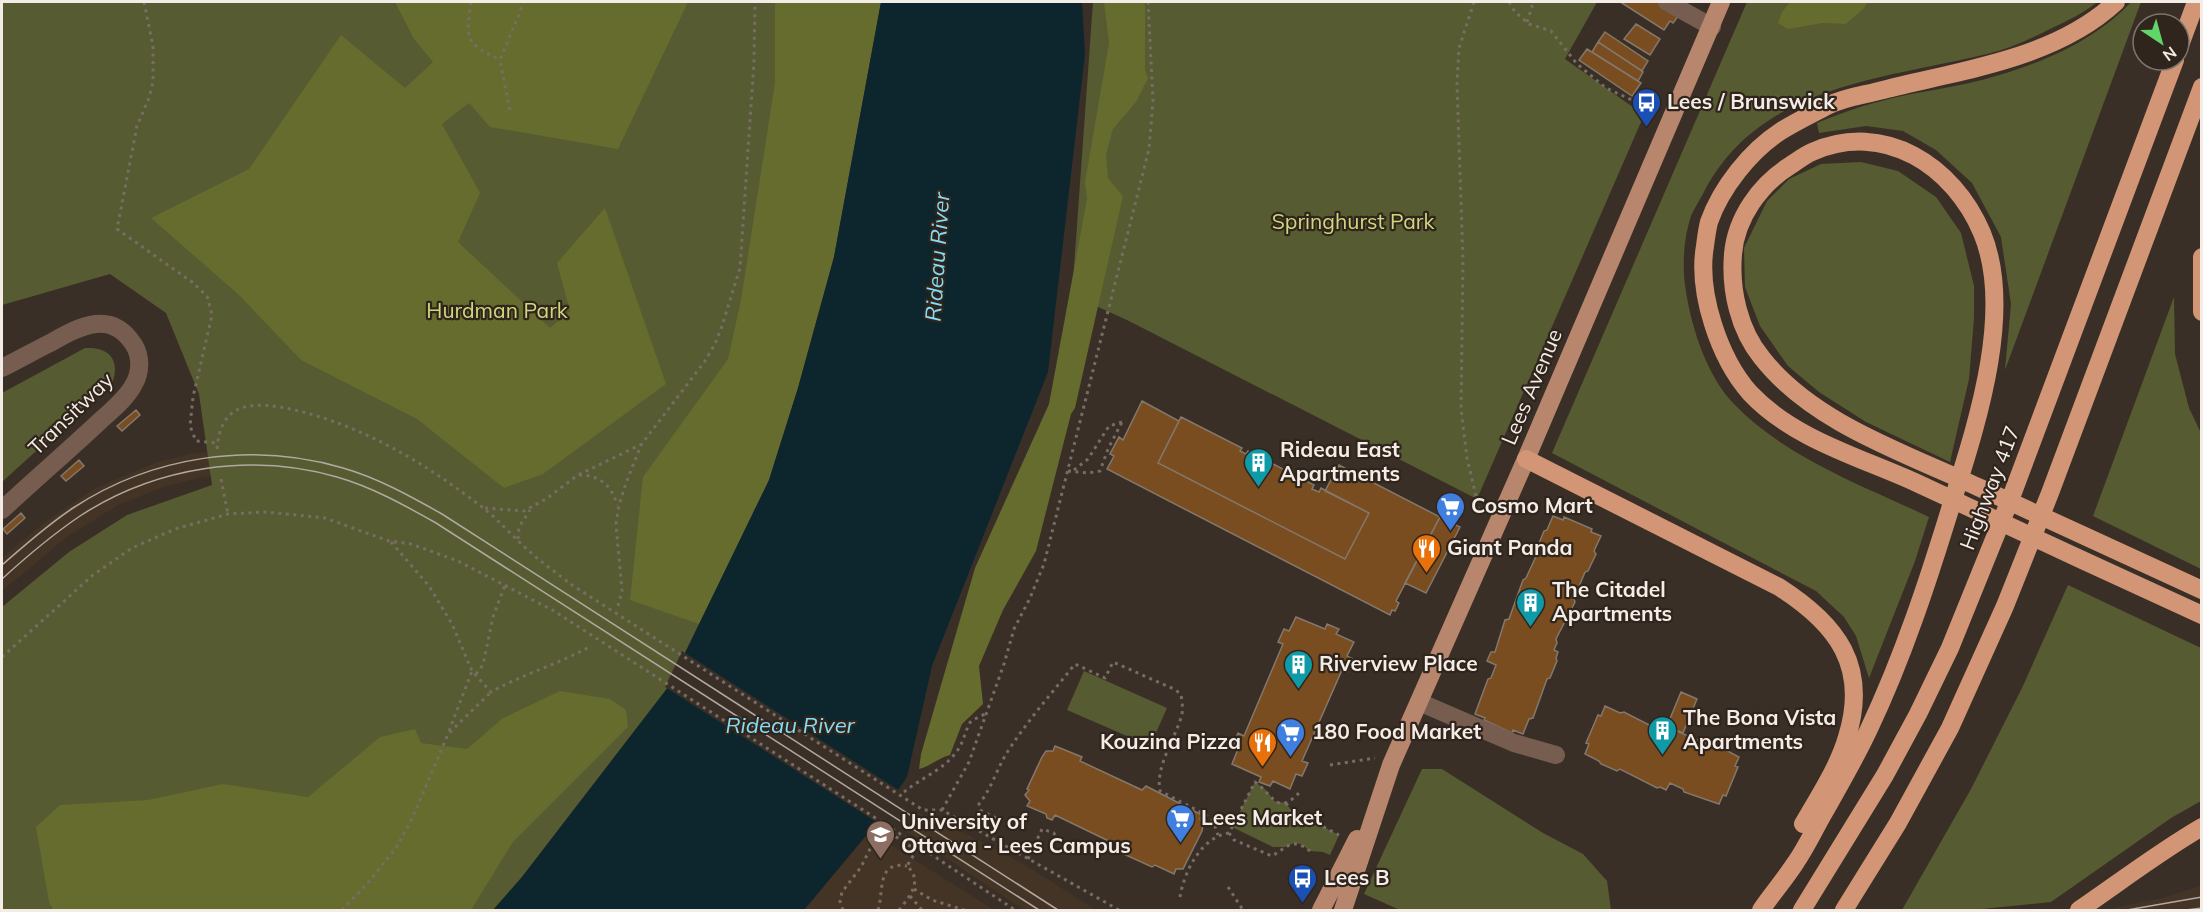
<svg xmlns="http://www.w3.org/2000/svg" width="2203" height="912" viewBox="0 0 2203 912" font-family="Mulish,sans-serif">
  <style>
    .built { fill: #443426 }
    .green { fill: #575b31 }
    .forest { fill: #666b2e }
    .water { fill: #0d262d }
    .pier { fill: #3a2f26 }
    .building { fill: #794d20; stroke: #84786d; stroke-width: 1.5 }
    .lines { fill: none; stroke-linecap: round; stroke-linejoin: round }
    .path { stroke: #776d65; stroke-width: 3; stroke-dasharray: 3 4.5; stroke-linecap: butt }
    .minor { stroke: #765d50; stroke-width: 18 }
    .major { stroke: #b8866c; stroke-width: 18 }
    .highway { stroke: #d29677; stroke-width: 18 }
    .tram { stroke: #b1a8a1; stroke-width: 1.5 }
    .labels { text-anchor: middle; stroke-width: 4.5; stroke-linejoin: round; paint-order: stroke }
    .poi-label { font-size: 21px; font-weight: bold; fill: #f4ece6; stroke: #30251c; text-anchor: start }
    .park-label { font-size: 21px; fill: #d0d87e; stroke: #30251c }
    .street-label { font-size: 21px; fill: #f4ece6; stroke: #30251c }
    .water-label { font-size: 22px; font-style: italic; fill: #85dcf6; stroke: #30251c }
  </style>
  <rect width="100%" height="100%" fill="#3a2f26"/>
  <path class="built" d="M233 449 238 473 204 477 163 487 118 505 67 537 2 591V558L41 525 94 489 157 462 191 454Z
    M919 813 935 823 940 820 1025 865 1096 910H1024L906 831Z
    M869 832 888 843 994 910H804Z
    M2201 886V910H2103L2162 898Z"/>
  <path class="green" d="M2 2H881L769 480 669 686 522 877 493 910H2V607L69 552 127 515 212 485 199 394 166 313 110 274 2 305Z
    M1093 2H1597L1565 59 1644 115 1477 499 1129 321 1072 295Z
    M1747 2H2097C2084 13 2067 21 2050 29 2030 39 2009 49 1987 54 1885 79 1763 84 1706 188 1702 197 1695 206 1691 216 1683 240 1682 268 1686 292 1692 329 1707 376 1734 404 1786 458 1862 485 1929 517L1915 561 1869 678 1856 636 1844 617 1816 591 1552 453Z
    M2131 2H2141L2005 370 2011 304 2001 237 1972 183 1936 150 1903 131 1866 126 1819 133 1817 123C1837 115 1857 107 1878 102 1912 92 1948 89 1982 80 2035 66 2093 43 2131 2Z
    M1861 162 1898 171 1936 197 1961 233 1974 286V318L1969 379 1950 462 1866 422 1819 392 1788 366 1760 326 1745 287 1744 248 1767 201 1789 179 1821 164Z
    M2174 297 2175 354 2189 408 2201 433V569L2093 516Z
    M85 348C108 347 120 358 113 381L2 482V393Z
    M2068 585 2201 648V801L2171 818 2051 902 1972 910H1902L1971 789 2022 688Z
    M1084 671 1167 708 1150 746 1067 710Z
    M1422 769H1442L1543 833 1583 854 1607 881 1611 910H1400L1364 894Z
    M1255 782 1266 790 1274 801 1286 803 1291 810 1339 835 1330 855 1323 852 1310 851 1301 844 1294 843 1285 847H1273L1232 827Z"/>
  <path class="forest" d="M395 2H688L618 149 490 127 469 103 442 124 480 193 458 242 550 328 570 311 557 263 605 208 666 384 543 474 504 488 417 419 301 360 239 295 151 218 249 169 341 35 405 88 433 62 414 39Z
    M775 2H881L834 257 798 388 769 480 699 624 630 600 643 477 728 359 741 300 775 83Z
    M1104 2H1145V70L1148 78 1136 102 1113 129 1106 154 1108 178 1123 196 1075 408 1071 414 1036 551 1003 610 979 666 983 704 962 724 950 755C938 758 931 766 919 769L921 754 975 568 1049 404 1087 199 1085 182 1109 43Z
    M1790 2H1868L1864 8 1846 24 1823 23 1788 29 1778 23 1782 12Z
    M560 691 610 699 626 710 628 727 513 842 471 910H53L49 902 36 827 60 805 148 800 223 784 308 797 380 737 415 729 421 743 467 749 503 718Z"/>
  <path class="water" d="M881 2H1082L1085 54 1048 372 932 666 907 777 869 832 804 910H493L522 877 669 686 769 480 798 388 834 257Z"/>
  <path class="pier" d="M682 651 900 791 878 823 665 687Z"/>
  <path class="building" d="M1623 2H1658L1679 15 1673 23 1670 21 1664 30 1622 3Z
    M1636 24 1660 39 1650 55 1624 39Z
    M1605 32 1648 61 1642 71 1598 42Z
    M1598 42 1643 72 1638 81 1592 52Z
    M1587 49 1641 83 1632 96 1579 60Z
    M1142 401 1179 421 1158 463 1345 559 1369 513 1325 491 1339 465 1440 517 1396 601 1399 603 1395 611 1392 610 1390 615 1107 469 1114 456 1110 454 1119 437 1123 440Z
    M136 410 140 415 122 431 117 426Z
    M1181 417 1242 448 1240 451 1246 454 1248 451 1314 485 1312 489 1319 492 1321 488 1369 513 1345 559 1158 463Z
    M79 460 84 466 66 481 61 476Z
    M21 513 25 518 7 534 3 529Z
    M1553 516 1563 520 1564 517 1592 529 1591 532 1601 536 1594 551 1596 554 1588 571 1585 572 1574 599 1575 602 1556 639 1557 643 1554 650 1558 652 1556 658 1557 661 1550 678 1547 679 1533 718 1529 719 1523 734 1513 730 1512 733 1484 720 1485 718 1475 714 1488 679 1491 678 1496 665 1487 661 1491 652H1495L1505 620 1509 619 1523 580 1526 578 1538 552 1537 548 1544 531 1547 530Z
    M1440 517 1460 527 1426 593 1405 583Z
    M1296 617 1325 629 1327 624 1339 629 1336 634 1354 642 1347 656 1353 659 1347 672 1342 670 1302 761 1308 763 1302 776 1296 774 1290 789 1273 781 1270 786 1259 782 1261 777 1232 764 1238 749 1233 747 1238 733 1244 736 1283 644 1278 642 1284 629 1289 631Z
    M1681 692 1697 699 1683 733 1667 726Z
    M1605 706 1620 713 1624 712 1653 727 1656 722 1702 742 1707 740 1739 757 1735 766 1738 767 1726 796 1723 795 1719 804 1684 792 1683 789 1670 783 1666 790 1660 787 1657 788 1620 769 1617 771 1601 764 1599 761 1585 754 1589 744 1586 743 1598 715 1601 716Z
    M1055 746 1082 757 1080 761 1142 790 1146 786 1202 815 1200 819 1203 825 1202 831 1183 869H1176L1174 874 1155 865 1152 867 1117 851V845L1055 815 1052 820 1047 818 1046 814 1027 806 1030 801 1025 795 1029 790 1027 789 1042 757 1046 751H1053Z"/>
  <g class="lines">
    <path class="path" d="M144 2 153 46V82L149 98 137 126 117 229 192 282 207 296 212 315 193 397 190 426 196 441 217 443
      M471 2C466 40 464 42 500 60
      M1474 2 1459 48 1457 83 1463 261 1461 409 1467 458 1479 509 1476 514
      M1509 2 1515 12 1529 24 1551 31 1577 64 1606 88 1634 101 1653 115
      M1527 22 1532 7 1530 2
      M510 110 500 60 524 2
      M217 449C220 408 244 401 280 407 356 421 422 461 482 507 499 520 513 537 529 551 542 563 558 574 572 585L923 810H942L1119 910
      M1074 470 1088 459 1109 426 1122 422
      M1068 471 1088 473 1100 471 1108 449 1122 422
      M579 475C600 475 612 486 617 505
      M221 479 228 514
      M485 508 524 511 546 499 578 475 640 445
      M518 539 519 527 530 510
      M391 542 429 586 452 624 472 671 491 692C523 674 559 664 591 646
      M618 606 622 591 616 524 619 505 626 483 641 445 705 361 715 344 722 326 740 268 754 62 755 2
      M2 657 93 575 132 548 175 529 228 514 266 512 325 518 389 541 411 544 458 561 554 611 905 837 1015 910
      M476 674 483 665 493 617 505 585
      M449 731 472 671
      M1330 765 1375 758
      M904 792C921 778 945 769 957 751 964 742 965 730 971 721L987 713
      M1286 803 1291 810 1339 835
      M942 810 969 762 1004 664 1014 629 1030 598 1044 564 1149 149 1153 100 1148 2
      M996 818 980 810 979 804C992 788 997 768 1008 751 1028 720 1052 693 1075 664L1105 678 1113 662 1176 690 1181 695C1182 701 1183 708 1182 714 1176 738 1155 766 1160 791L1206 815 1213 821 1218 835
      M1229 833 1234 840 1272 856C1288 847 1292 837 1310 851
      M1028 859 1042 829 1054 833 1056 840
      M1228 887 1243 910
      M914 889 932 900 964 910
      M910 896 922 910
      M1180 897C1184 872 1201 837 1229 833L1255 782C1276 798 1277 816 1301 791
      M342 910 367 884 396 848 412 819 448 734 491 692
      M843 910 840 901 842 892 861 867 881 827 916 850
      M878 910C884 893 876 860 907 866
      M899 910C909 897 924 881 907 866L916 851"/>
    <path class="minor" d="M1667 2 1712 27
      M2 368C18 360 34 351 50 343 79 327 111 308 134 345 141 356 141 372 134 384 127 398 112 410 100 421 68 451 34 480 2 510
      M1419 702 1514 743 1556 755"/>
    <path class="major" d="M1321 910 1357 839
      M1343 910 1391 765 1526 459 1721 2"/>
    <path class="highway" d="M2116 2C2055 59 1961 70 1883 90 1865 95 1844 97 1827 106 1812 114 1795 122 1781 131 1750 151 1721 188 1709 222 1707 230 1706 238 1705 246 1697 292 1719 358 1750 393 1794 440 1863 458 1919 484 2014 528 2107 572 2202 615
      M2179 48 2196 2
      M2202 257V312
      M1526 459 1779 587C1837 624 1869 666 1847 737 1839 766 1818 798 1803 824
      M1761 910C1772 894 1785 879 1796 862 1807 846 1815 828 1825 811 1840 784 1856 757 1869 729 1903 657 1928 581 1951 506 1975 429 2015 312 1982 233 1954 166 1884 120 1812 152 1805 155 1797 161 1791 165 1760 184 1736 218 1733 254 1730 290 1739 330 1762 358 1813 423 1905 453 1978 487 2053 521 2127 556 2202 590
      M1802 910 1885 775 1918 714 1950 648 2012 495 2175 60
      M1844 910 1898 823 1950 728 2005 606 2050 493 2202 87
      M2079 910C2120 882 2159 852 2202 827"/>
    <path class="tram" d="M2 565C25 545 47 525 73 508 152 456 252 441 343 468 378 478 410 496 442 514L1058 910
      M2 579C26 557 52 535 80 516 155 467 250 452 337 477 372 487 404 505 436 523L1039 910
      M2127 910 2202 897
      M2186 910 2202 908"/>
  </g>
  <defs>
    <symbol id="bus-pin" viewBox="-11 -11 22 30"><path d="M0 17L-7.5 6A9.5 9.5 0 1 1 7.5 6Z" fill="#1a4fb4" stroke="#30251c"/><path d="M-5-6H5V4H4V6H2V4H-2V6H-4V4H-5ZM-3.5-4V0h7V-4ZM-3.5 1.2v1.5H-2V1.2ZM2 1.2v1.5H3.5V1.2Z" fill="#fff"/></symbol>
    <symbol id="building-pin" viewBox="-11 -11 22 30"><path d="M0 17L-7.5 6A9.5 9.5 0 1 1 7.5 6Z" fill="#0f9aa8" stroke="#30251c"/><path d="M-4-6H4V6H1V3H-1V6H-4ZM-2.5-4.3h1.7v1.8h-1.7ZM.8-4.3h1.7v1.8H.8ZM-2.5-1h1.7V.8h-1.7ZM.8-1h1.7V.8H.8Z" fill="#fff"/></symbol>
    <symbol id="supermarket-pin" viewBox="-11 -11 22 30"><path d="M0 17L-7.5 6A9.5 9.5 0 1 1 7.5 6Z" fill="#3f7fe0" stroke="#30251c"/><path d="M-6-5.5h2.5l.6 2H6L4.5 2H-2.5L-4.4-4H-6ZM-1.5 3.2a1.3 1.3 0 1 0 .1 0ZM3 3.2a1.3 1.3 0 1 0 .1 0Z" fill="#fff"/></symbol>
    <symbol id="restaurant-pin" viewBox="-11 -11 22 30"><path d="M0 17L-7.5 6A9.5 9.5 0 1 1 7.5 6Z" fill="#e8710a" stroke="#30251c"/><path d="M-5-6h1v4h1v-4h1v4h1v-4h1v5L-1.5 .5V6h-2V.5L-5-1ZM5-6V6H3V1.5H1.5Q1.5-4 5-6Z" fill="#fff"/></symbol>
    <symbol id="university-pin" viewBox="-11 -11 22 30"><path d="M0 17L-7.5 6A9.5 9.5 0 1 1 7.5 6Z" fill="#8d6e63" stroke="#30251c"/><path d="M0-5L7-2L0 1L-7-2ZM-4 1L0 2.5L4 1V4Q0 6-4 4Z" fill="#fff"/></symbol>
  </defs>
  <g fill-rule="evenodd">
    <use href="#bus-pin" x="1630" y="86" width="33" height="45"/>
    <use href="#building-pin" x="1242" y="446" width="33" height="45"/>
    <use href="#supermarket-pin" x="1434" y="490" width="33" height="45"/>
    <use href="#restaurant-pin" x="1410" y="532" width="33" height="45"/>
    <use href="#building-pin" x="1514" y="586" width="33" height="45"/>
    <use href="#building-pin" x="1282" y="648" width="33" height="45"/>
    <use href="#building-pin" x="1646" y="714" width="33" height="45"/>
    <use href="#supermarket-pin" x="1274" y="716" width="33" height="45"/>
    <use href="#restaurant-pin" x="1246" y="726" width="33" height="45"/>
    <use href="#supermarket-pin" x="1164" y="802" width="33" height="45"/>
    <use href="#university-pin" x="864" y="818" width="33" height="45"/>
    <use href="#bus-pin" x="1286" y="862" width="33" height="45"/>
  </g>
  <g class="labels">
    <g class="poi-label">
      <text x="1667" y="109">Lees / Brunswick</text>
      <text x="1280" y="457">Rideau East<tspan x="1280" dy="24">Apartments</tspan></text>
      <text x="1471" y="513">Cosmo Mart</text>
      <text x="1447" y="555">Giant Panda</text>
      <text x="1552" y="597">The Citadel<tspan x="1552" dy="24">Apartments</tspan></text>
      <text x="1319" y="671">Riverview Place</text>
      <text x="1683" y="725">The Bona Vista<tspan x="1683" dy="24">Apartments</tspan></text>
      <text x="1312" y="739">180 Food Market</text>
      <text x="1241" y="749" text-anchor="end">Kouzina Pizza</text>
      <text x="1201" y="825">Lees Market</text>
      <text x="901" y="829">University of<tspan x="901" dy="24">Ottawa - Lees Campus</tspan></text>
      <text x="1324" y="885">Lees B</text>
    </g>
    <g class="park-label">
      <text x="1353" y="229">Springhurst Park</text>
      <text x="497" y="318">Hurdman Park</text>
    </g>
    <g class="street-label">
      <text transform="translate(1532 387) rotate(-67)" y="7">Lees Avenue</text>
      <text transform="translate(71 414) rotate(-44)" y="7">Transitway</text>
      <text transform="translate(1990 488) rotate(-69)" y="7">Highway 417</text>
    </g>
    <g class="water-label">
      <text transform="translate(937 257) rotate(-86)" y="8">Rideau River</text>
      <text x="790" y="733">Rideau River</text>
    </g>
  </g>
  <rect width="2203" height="912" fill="none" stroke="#f4ece6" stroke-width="6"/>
  <g transform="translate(2161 42) rotate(144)"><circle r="28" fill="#30251c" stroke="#7e756d" stroke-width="1.5"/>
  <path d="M0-4.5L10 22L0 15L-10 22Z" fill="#60d56a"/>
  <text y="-9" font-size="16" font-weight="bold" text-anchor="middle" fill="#f4ece6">N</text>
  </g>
</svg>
